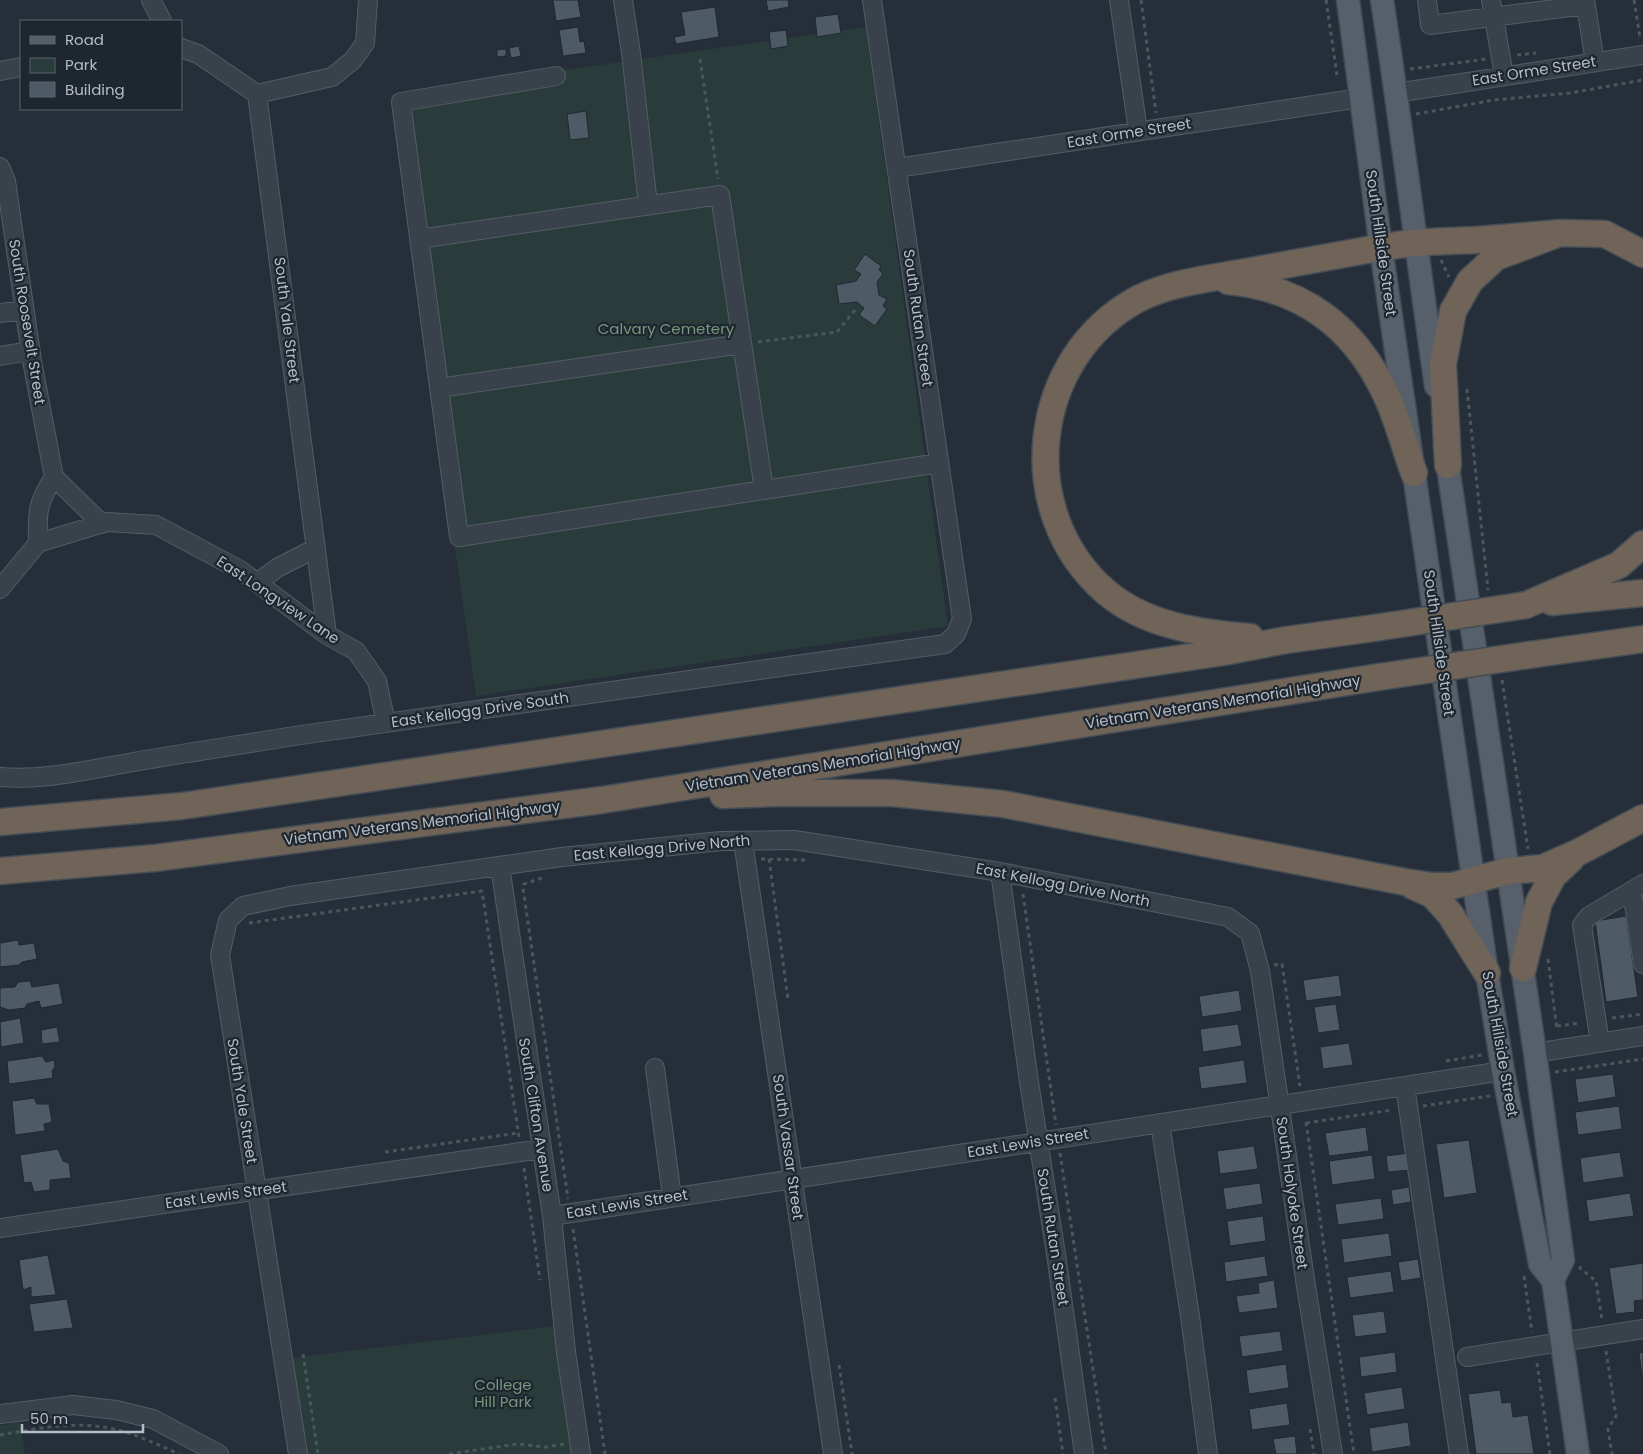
<svg xmlns="http://www.w3.org/2000/svg" width="1643" height="1454" viewBox="0 0 1643 1454" font-family="Poppins,sans-serif">
  <style>
    .green { fill: #293c3b }
    .building { fill: #4e5a65; stroke: #202831 }
    .lines { fill: none; stroke-linecap: round; stroke-linejoin: round }
    .minor-casing { stroke: #545c65; stroke-width: 20 }
    .major-casing { stroke: #424a53; stroke-width: 25 }
    .highway-casing { stroke: #444c55; stroke-width: 29 }
    .path { stroke: #47585a; stroke-width: 3; stroke-dasharray: 4 4; stroke-linecap: butt }
    .minor { stroke: #39414a; stroke-width: 18 }
    .major { stroke: #57606a; stroke-width: 22 }
    .highway { stroke: #6f6457; stroke-width: 26 }
    .highway-bridge-casing { stroke: #444c55; stroke-width: 29; stroke-linecap: butt }
    .highway-bridge { stroke: #6f6457; stroke-width: 26 }
    .labels { text-anchor: middle; stroke-width: 4.5; stroke-linejoin: round; paint-order: stroke }
    .street-label { font-size: 15px; fill: #b5bcc5; stroke: #1e262f }
    .park-label { font-size: 15px; fill: #76987c; stroke: #1e262f }
  </style>
  <rect width="100%" height="100%" fill="#262f39"/>
  <path class="green" d="M866 27 948 626 476 696 391 95Z
    M555 1326 574 1454H307L293 1358Z
    M20 1422 25 1454H0V1426Z"/>
  <path class="building" d="M553 0H578L581 17 556 21Z
    M766 0H788L789 7 768 11Z
    M715 7 719 37 676 44 674 37 685 35 681 12Z
    M838 14 841 33 817 37 815 17Z
    M578 27 580 42 584 41 586 53 563 56 559 30Z
    M786 30 788 46 771 49 769 32Z
    M519 46 521 56 511 58 509 48Z
    M506 49V56L497 57V50Z
    M586 111 589 138 570 140 567 114Z
    M865 254 881 266 879 270 883 274 877 282 879 295 887 299 883 306 887 309 875 326 859 315 864 308 857 302 839 304 836 285 856 281 861 274 854 270Z
    M1626 916 1638 997 1606 1002 1595 921Z
    M18 940 19 945 34 943 37 959 22 962 19 965 0 967V943Z
    M1339 975 1342 996 1306 1001 1303 980Z
    M30 981 32 987 59 983 63 1004 41 1008 39 1001 27 1004 25 1008 9 1010 0 1007V988L15 987 18 982Z
    M1239 990 1242 1011 1202 1017 1199 996Z
    M1336 1004 1340 1030 1318 1033 1314 1007Z
    M20 1018 24 1043 1 1047 0 1022Z
    M1238 1024 1242 1046 1203 1052 1200 1029Z
    M57 1027 60 1042 42 1044 41 1030Z
    M1349 1043 1353 1065 1323 1069 1320 1047Z
    M42 1056 46 1062 54 1060 55 1067 52 1071 53 1078 9 1084 7 1061Z
    M1244 1060 1247 1083 1201 1089 1198 1067Z
    M1613 1074 1616 1097 1578 1103 1575 1079Z
    M34 1098 37 1104H49L52 1122 44 1124 45 1131 15 1135 12 1101Z
    M1619 1106 1622 1129 1578 1135 1575 1112Z
    M1366 1127 1369 1151 1329 1156 1325 1133Z
    M1469 1140 1477 1193 1444 1198 1436 1144Z
    M1254 1146 1258 1169 1220 1174 1217 1151Z
    M58 1149 63 1161 69 1163 71 1178 50 1180V1190L34 1192 31 1182 24 1183 20 1155Z
    M1620 1152 1624 1177 1583 1183 1580 1158Z
    M1409 1153 1411 1170 1388 1172 1386 1156Z
    M1372 1155 1375 1179 1332 1185 1329 1161Z
    M1260 1183 1263 1204 1226 1210 1223 1188Z
    M1409 1187 1411 1202 1393 1205 1391 1190Z
    M1630 1193 1634 1216 1589 1222 1586 1200Z
    M1381 1198 1384 1219 1338 1225 1335 1204Z
    M1263 1216 1266 1241 1230 1246 1227 1221Z
    M1389 1233 1392 1256 1344 1263 1341 1239Z
    M48 1255 56 1295 31 1297V1287L23 1290 19 1260Z
    M1265 1256 1268 1276 1226 1282 1224 1262Z
    M1418 1259 1421 1278 1401 1281 1398 1262Z
    M1643 1263V1300L1634 1301 1635 1312 1616 1314 1609 1268Z
    M1391 1271 1394 1292 1350 1298 1347 1277Z
    M1274 1280 1278 1308 1239 1313 1236 1296 1259 1293 1258 1283Z
    M67 1299 73 1328 34 1332 29 1304Z
    M1384 1311 1387 1333 1355 1337 1352 1315Z
    M1280 1331 1283 1351 1242 1357 1239 1336Z
    M1395 1352 1397 1372 1361 1377 1359 1357Z
    M1643 1352V1384L1639 1353Z
    M1286 1364 1289 1388 1249 1394 1246 1370Z
    M1402 1387 1405 1409 1367 1415 1364 1393Z
    M1500 1390 1502 1403 1511 1402 1513 1417 1528 1415 1534 1454H1476L1468 1394Z
    M1287 1403 1290 1425 1252 1430 1249 1409Z
    M1408 1422 1411 1446 1372 1452 1369 1428Z
    M1295 1436 1297 1454H1276L1273 1439Z"/>
  <g class="lines">
    <defs>
      <path id="minor" d="M151 0 162 21
        M623 0 631 53 648 205
        M1119 0 1138 131
        M1427 0 1430 25 1586 5
        M1491 0 1504 76
        M1585 0 1595 62
        M181 48 198 54 257 94 327 635
        M0 71 21 67
        M556 76 401 102 459 537 939 463
        M1396 93 1643 55
        M257 94 332 77 353 60 365 43 368 0
        M0 167 6 181 32 361 54 477
        M897 168 1360 98
        M419 239 720 195 764 490
        M0 313 24 310
        M0 356 30 351
        M439 388 742 344
        M38 543C37 513 37 503 54 477L102 524
        M257 583 277 568 316 548
        M0 589 38 543 107 522 156 525 240 570 327 635 356 651 377 681 386 723
        M0 777C41 781 88 770 128 763 184 753 239 745 294 736 511 704 728 675 945 644L956 634 962 619 872 0
        M743 841 833 1454
        M500 866 552 1216 566 1352 581 1454
        M1000 872 1029 1082 1056 1254 1084 1454
        M1632 891 1643 964
        M1600 1043 1582 925 1589 916 1643 884
        M1535 1053 1643 1036
        M655 1068 672 1197
        M1405 1086 1459 1454
        M1160 1123 1190 1316 1208 1454
        M552 1216 1503 1071
        M0 1228 541 1149
        M1467 1357 1643 1329
        M0 1414 73 1405 116 1410 153 1419 219 1454
        M298 1454 220 955 228 920 243 906 290 896 562 857 721 841 794 840 1000 872 1228 917 1250 933 1260 971 1306 1286 1333 1454"/>
      <path id="major" d="M1348 0 1381 248 1487 973 1503 1071 1540 1264 1553 1280 1578 1454
        M1382 0C1402 128 1417 257 1436 386
        M1445 447 1535 1053 1563 1260 1553 1280"/>
      <path id="highway" d="M1228 281C1303 288 1356 328 1387 397 1398 421 1405 448 1414 473
        M1448 465 1443 364 1453 311 1470 281 1496 257 1560 233 1605 234 1643 254
        M1552 602 1643 593
        M1526 605 1619 565 1643 544
        M1250 637C1200 633 1146 626 1106 592 1013 512 1030 357 1138 299 1172 282 1214 278 1251 271 1286 265 1321 258 1356 252 1376 249 1396 244 1416 243 1436 241 1456 241 1476 240 1504 238 1532 235 1560 233
        M1536 654 1643 639
        M723 795 777 793H892L1003 804 1405 882 1433 886H1452L1508 871 1543 868 1577 853 1643 818
        M0 822 182 806 1224 652 1286 640 1374 628
        M0 871 155 858 602 800 1379 677
        M1413 886 1433 895 1450 914 1487 973
        M1523 968 1539 902 1553 876 1571 859"/>
    </defs>
    <use href="#minor" class="minor-casing"/>
    <use href="#major" class="major-casing"/>
    <use href="#highway" class="highway-casing"/>
    <path class="path" d="M1141 0 1156 113
      M1326 0 1337 75
      M1634 0 1640 38H1638
      M1517 55 1536 53
      M700 59 718 179
      M1410 69 1486 59
      M1416 114 1494 100 1570 93 1643 80
      M1441 260 1449 277
      M758 342 837 332 855 310
      M1467 389 1488 590
      M1502 680 1528 849
      M761 859 805 860
      M769 859 788 999
      M542 878 524 884 523 888 568 1199
      M1023 894 1056 1125
      M249 923 482 891 519 1137
      M1548 959 1557 1030
      M1274 965 1282 964 1300 1086
      M1612 1018 1643 1014
      M1557 1026 1581 1023
      M1446 1061 1482 1055
      M1555 1072 1643 1059
      M1423 1106 1489 1096V1098
      M1306 1122 1354 1454
      M1306 1123 1392 1110
      M385 1152 518 1133
      M1060 1153 1106 1454
      M524 1168 540 1280
      M573 1229 605 1454
      M1580 1266V1268L1596 1281 1602 1320
      M1524 1276 1532 1332
      M1606 1351 1616 1416 1608 1429 1612 1454
      M303 1354 318 1454
      M1537 1363 1550 1454
      M839 1365 852 1454
      M1055 1398 1063 1454
      M1310 1429 1314 1454
      M0 1435C38 1428 80 1420 118 1430 140 1436 159 1445 179 1454
      M449 1454 517 1444 546 1447 564 1444"/>
    <use href="#minor" class="minor"/>
    <use href="#major" class="major"/>
    <use href="#highway" class="highway"/>
    <defs>
      <path id="highway-bridge" d="M1374 628 1526 605
        M1379 677 1536 654"/>
    </defs>
    <use href="#highway-bridge" class="highway-bridge-casing"/>
    <use href="#highway-bridge" class="highway-bridge"/>
  </g>
  <g class="labels">
    <g class="street-label">
      <text transform="translate(1534 71) rotate(-9)" y="5">East Orme Street</text>
      <text transform="translate(1129 133) rotate(-9)" y="5">East Orme Street</text>
      <text transform="translate(1381 243) rotate(82)" y="5">South Hillside Street</text>
      <text transform="translate(918 318) rotate(82)" y="5">South Rutan Street</text>
      <text transform="translate(287 320) rotate(83)" y="5">South Yale Street</text>
      <text transform="translate(27 322) rotate(81)" y="5">South Roosevelt Street</text>
      <text transform="translate(278 600) rotate(34)" y="5">East Longview Lane</text>
      <text transform="translate(1439 643) rotate(82)" y="5">South Hillside Street</text>
      <text transform="translate(1223 702) rotate(-9)" y="5">Vietnam Veterans Memorial Highway</text>
      <text transform="translate(480 710) rotate(-8)" y="5">East Kellogg Drive South</text>
      <text transform="translate(823 765) rotate(-9)" y="5">Vietnam Veterans Memorial Highway</text>
      <text transform="translate(422 823) rotate(-7)" y="5">Vietnam Veterans Memorial Highway</text>
      <text transform="translate(662 848) rotate(-5)" y="5">East Kellogg Drive North</text>
      <text transform="translate(1063 885) rotate(11)" y="5">East Kellogg Drive North</text>
      <text transform="translate(1500 1044) rotate(80)" y="5">South Hillside Street</text>
      <text transform="translate(242 1101) rotate(81)" y="5">South Yale Street</text>
      <text transform="translate(536 1115) rotate(81)" y="5">South Clifton Avenue</text>
      <text transform="translate(1028 1143) rotate(-9)" y="5">East Lewis Street</text>
      <text transform="translate(788 1147) rotate(82)" y="5">South Vassar Street</text>
      <text transform="translate(1292 1193) rotate(82)" y="5">South Holyoke Street</text>
      <text transform="translate(226 1195) rotate(-8)" y="5">East Lewis Street</text>
      <text transform="translate(627 1204) rotate(-9)" y="5">East Lewis Street</text>
      <text transform="translate(1053 1237) rotate(81)" y="5">South Rutan Street</text>
    </g>
    <g class="park-label">
      <text x="666" y="334">Calvary Cemetery</text>
      <text x="503" y="1390">College<tspan x="503" dy="17">Hill Park</tspan></text>
    </g>
  </g>
  <rect x="20" y="20" width="162" height="90" fill="#1e262f" stroke="#5a626b"/>
  <rect x="30" y="36" width="25" height="8" fill="#57606a" stroke="#5a626b"/>
  <text x="65" y="45" font-size="15" fill="#b5bcc5">Road</text>
  <rect x="30" y="58" width="25" height="15" fill="#293c3b" stroke="#5a626b"/>
  <text x="65" y="70" font-size="15" fill="#b5bcc5">Park</text>
  <rect x="30" y="82" width="25" height="15" fill="#4e5a65" stroke="#5a626b"/>
  <text x="65" y="95" font-size="15" fill="#b5bcc5">Building</text>
  <path d="M22 1424v8h121v-8" fill="none" stroke="#b5bcc5" stroke-width="2.5"/>
  <text x="30" y="1424" font-size="15" fill="#b5bcc5" stroke="#1e262f" stroke-width="4" paint-order="stroke">50 m</text>
</svg>
